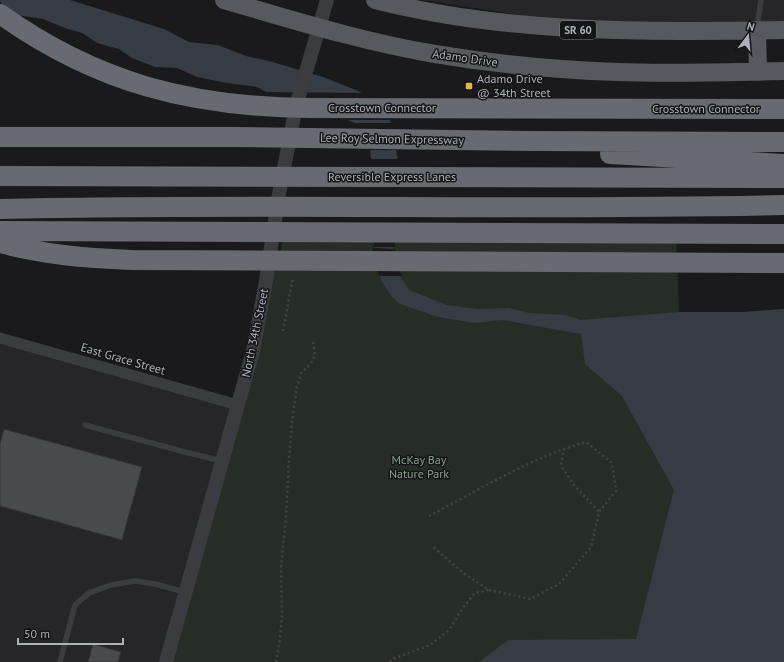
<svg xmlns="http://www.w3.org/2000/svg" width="784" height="662" viewBox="0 0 784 662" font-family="'PT Sans',sans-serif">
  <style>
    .built { fill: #262628 }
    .green { fill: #262d27 }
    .water { fill: #353c43 }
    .pier { fill: #1a1a1c }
    .building { fill: #494a4e; stroke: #343437 }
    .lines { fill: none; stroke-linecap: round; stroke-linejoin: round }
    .path { stroke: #414347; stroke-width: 2.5; stroke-dasharray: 2 3; stroke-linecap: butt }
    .service { stroke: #3b3c40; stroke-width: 5.5 }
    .minor { stroke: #3b3c40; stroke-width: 11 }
    .tertiary { stroke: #3b3c40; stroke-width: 14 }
    .primary { stroke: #57595f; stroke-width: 18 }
    .motorway { stroke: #686a71; stroke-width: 20 }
    .poi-dot { fill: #e0b54d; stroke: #151517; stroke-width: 1.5 }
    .labels { text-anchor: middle; stroke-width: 3; stroke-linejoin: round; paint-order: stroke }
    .shield { fill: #151517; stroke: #808289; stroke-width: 1 }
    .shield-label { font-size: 11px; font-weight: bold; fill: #aeb1ba }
    .street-label { font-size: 12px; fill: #aeb1ba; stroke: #151517 }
    .poi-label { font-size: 12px; fill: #aeb1ba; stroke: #151517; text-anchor: start }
    .park-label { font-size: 12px; fill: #87a28a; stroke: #151517 }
  </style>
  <rect width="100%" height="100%" fill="#1a1a1c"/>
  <path class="built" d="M424 0H784V24L557 21Z
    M0 340 240 408 159 662H0Z"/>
  <path class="green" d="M287 229 676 233 679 312H742L784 309V662H158Z"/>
  <path class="water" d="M0 0H70L164 29 189 42 218 45 246 56 269 61 323 77 356 90 372 98 386 113 393 126 398 162 391 235 396 270 409 290 447 305 477 309 509 308 529 313 566 315 580 320 679 312H742L784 309V662H479L508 640 636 639 674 490 622 396 585 364 581 334 502 320 475 323 438 317 400 304 391 296 382 282 373 254 377 241 374 168 371 158 369 139 359 125 341 117 272 95 257 87 227 83 197 77 177 68 155 67 132 58 119 49 97 43 82 33 65 28 43 19 5 13Z"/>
  <path class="pier" d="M263 92 366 93 374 97 388 112 392 120H342L314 107 271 97Z
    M349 123H394L395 126 398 150H368V140L357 127Z
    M370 159H399V190L393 235 395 247H373L375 240 374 218 376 206 373 191 372 169Z
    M373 248 395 249 398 269 403 276H379L371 254Z"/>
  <path class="building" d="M4 429 142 467 122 540 0 506V444Z
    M93 644 121 652 118 662H88Z"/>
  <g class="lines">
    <path class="path" d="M283 331 293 277
      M564 448 561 465 573 484 599 512
      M429 516C479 490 532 457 586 442L612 463 616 491 599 512 591 547 559 584 530 599 489 590 466 575 432 546
      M276 662 280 638 282 617 281 567 286 516 289 460 292 421 297 386 301 373 311 363 315 355 313 342
      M390 662 393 659 430 645 449 630 462 609 475 593 489 590"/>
    <path class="service" d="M757 28 761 0
      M85 425 185 452 222 461
      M60 662 75 605 89 593 111 585 135 581 155 584 185 592"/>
    <path class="minor" d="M0 338 238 405"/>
    <path class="tertiary" d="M166 662 253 351 266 281 279 194 296 106 327 0"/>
    <path class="primary" d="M224 0C293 20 363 42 435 54 495 64 557 70 618 72 673 74 729 72 784 71
      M375 0C509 34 647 32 784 30
      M757 31 758 71"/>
    <path class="motorway" d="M0 14C97 83 191 107 309 108L784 109
      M0 137H234L535 141 784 142
      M610 154 784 164
      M0 176 784 178
      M0 209C261 203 523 211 784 205
      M0 231 784 234
      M0 243C44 255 86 258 132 260L784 263"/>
  </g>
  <rect class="poi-dot" x="465" y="82" width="8" height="8" rx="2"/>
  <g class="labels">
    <rect class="shield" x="560" y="21" width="36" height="18" rx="3"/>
    <g class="shield-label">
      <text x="578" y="34">SR 60</text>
    </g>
    <g class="street-label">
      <text transform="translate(465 58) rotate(8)" y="4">Adamo Drive</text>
      <text x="382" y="112">Crosstown Connector</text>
      <text x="706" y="113">Crosstown Connector</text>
      <text transform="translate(392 139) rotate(1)" y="4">Lee Roy Selmon Expressway</text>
      <text x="392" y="181">Reversible Express Lanes</text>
      <text transform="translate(255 333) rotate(-78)" y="4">North 34th Street</text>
      <text transform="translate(123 359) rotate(16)" y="4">East Grace Street</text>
    </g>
    <g class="poi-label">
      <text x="477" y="83">Adamo Drive<tspan x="477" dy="14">@ 34th Street</tspan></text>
    </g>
    <g class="park-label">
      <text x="419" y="464">McKay Bay<tspan x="419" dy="14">Nature Park</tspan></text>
    </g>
  </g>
  <g transform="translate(748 36) rotate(16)" stroke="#151517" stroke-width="3" paint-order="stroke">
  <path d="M0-3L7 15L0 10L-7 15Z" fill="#aeb1ba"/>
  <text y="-6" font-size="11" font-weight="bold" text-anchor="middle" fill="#aeb1ba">N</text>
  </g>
  <path d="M18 638v6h105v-6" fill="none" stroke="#aeb1ba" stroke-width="2"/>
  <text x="24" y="638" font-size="12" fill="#aeb1ba" stroke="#151517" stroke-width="3" paint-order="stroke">50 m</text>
</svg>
